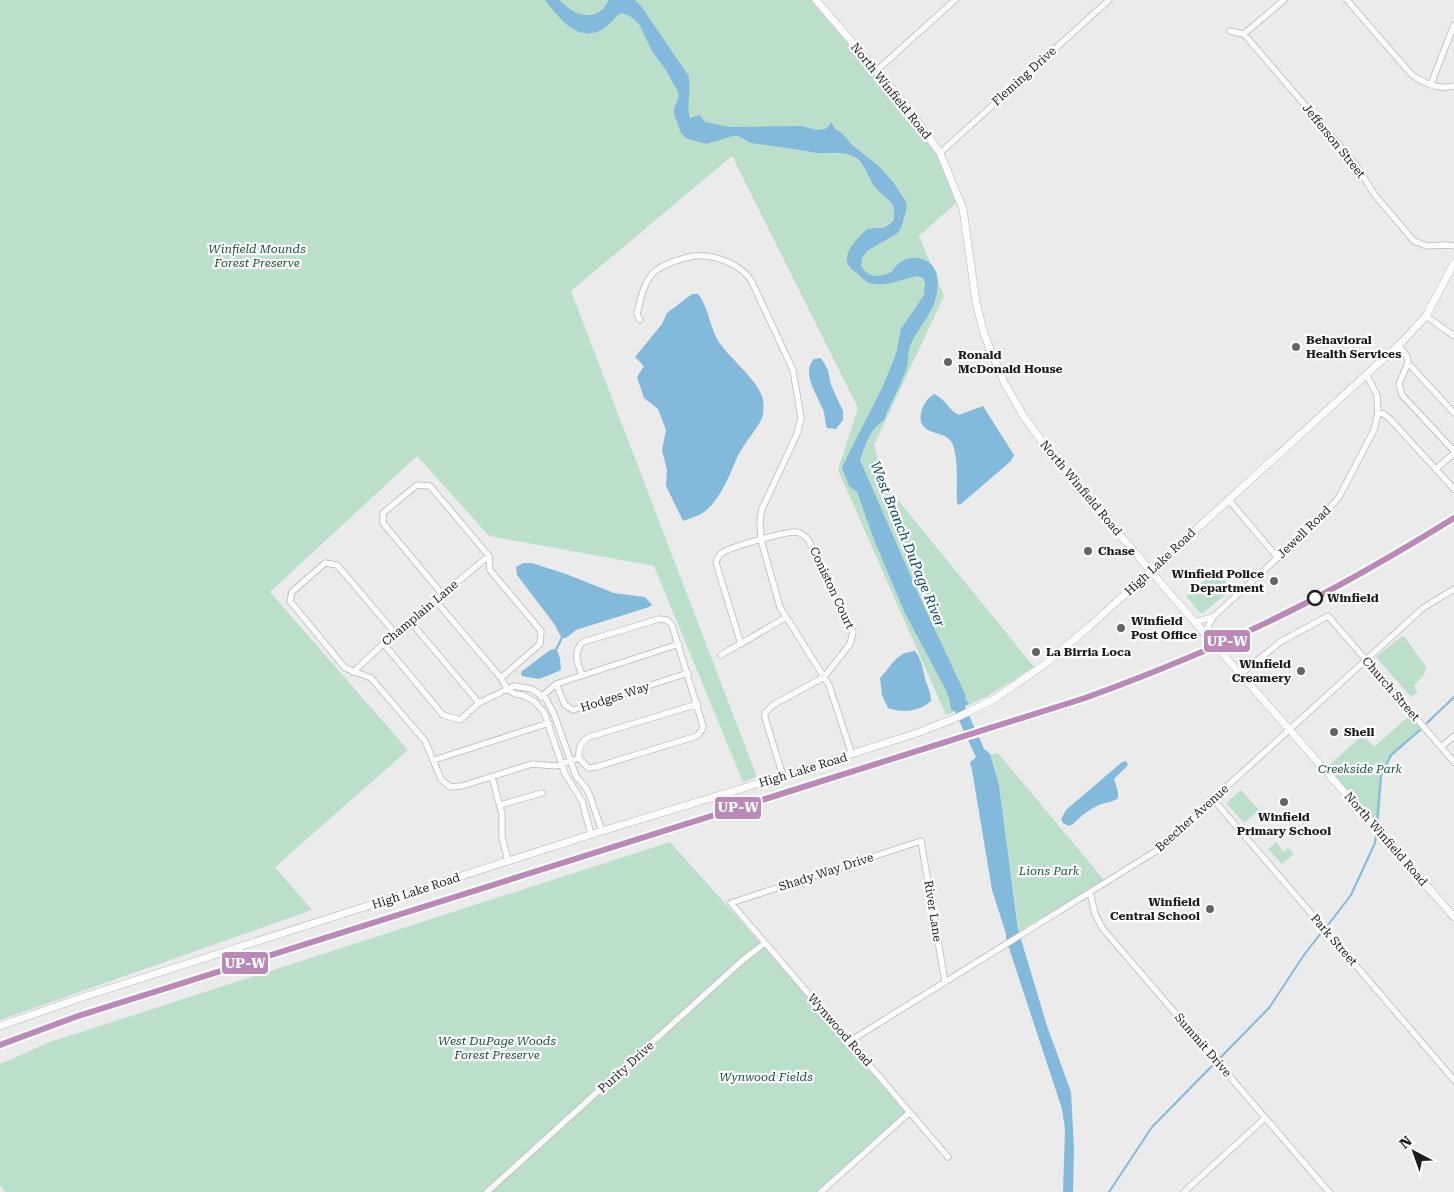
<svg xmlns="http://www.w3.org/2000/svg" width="1454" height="1192" viewBox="0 0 1454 1192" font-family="'Roboto Serif',serif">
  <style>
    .green { fill: #bcdfcb }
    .water { fill: #83b9da }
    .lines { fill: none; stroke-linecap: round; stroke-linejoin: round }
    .stream { stroke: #83b9da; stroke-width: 2 }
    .river { stroke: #83b9da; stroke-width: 11 }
    .minor-casing { stroke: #b8b8b8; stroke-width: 7 }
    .tertiary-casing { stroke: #b8b8b8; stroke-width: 8 }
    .minor { stroke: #fcfcfc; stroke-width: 5.5 }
    .tertiary { stroke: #fcfcfc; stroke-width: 7 }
    .rail { stroke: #d2d2d2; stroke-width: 2; stroke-dasharray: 6 6; stroke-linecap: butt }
    .rail-1-casing { stroke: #fff; stroke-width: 10 }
    .rail-1 { stroke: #ba89b7; stroke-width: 6 }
    .poi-dot { fill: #646464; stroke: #fff; stroke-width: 2 }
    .stop-dot { fill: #fff; stroke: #1c1c1c; stroke-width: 2.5 }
    .labels { text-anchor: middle; stroke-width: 4.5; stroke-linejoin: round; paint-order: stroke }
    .street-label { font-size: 12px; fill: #1c1c1c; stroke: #fff }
    .park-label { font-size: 12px; font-style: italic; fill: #145337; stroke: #fff }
    .poi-label { font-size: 12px; font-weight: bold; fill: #1c1c1c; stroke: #fff; text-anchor: start }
    .stop-label { font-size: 12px; font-weight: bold; fill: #1c1c1c; stroke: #fff; text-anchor: start }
    .water-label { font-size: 14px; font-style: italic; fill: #054666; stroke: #fff }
    .line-badge { stroke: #fff; stroke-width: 2 }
    .badge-label { font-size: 14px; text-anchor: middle; font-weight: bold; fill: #fff }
  </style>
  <rect width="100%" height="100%" fill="#ebebeb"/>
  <path class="green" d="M0 0H811L874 74 937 155 956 203 919 236 944 296 874 445 885 484 1034 667 986 697 946 715 838 470 858 408 732 156 571 291 757 777 743 782 654 566 489 536 417 456 270 592 408 750 275 867 312 910 0 1020Z
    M1214 573 1216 576H1221L1232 589 1203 613H1200L1186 596Z
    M1402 636H1404L1427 668 1425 670 1424 675 1414 685 1417 692 1411 697 1376 657Z
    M1410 715 1423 729 1392 756 1382 777 1379 826 1327 767 1363 735 1374 747Z
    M998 753 1104 880 1019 931 999 785 990 754Z
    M1241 790 1259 810 1244 823 1226 803Z
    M670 842 764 947 905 1112 817 1192H5L0 1185V1064L50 1042Z
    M1276 842 1284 852 1288 848 1294 854 1282 864 1268 849Z"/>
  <path class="water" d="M545 0H559C570 11 587 22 602 10 606 7 606 3 609 0H635L641 6 688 75C693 90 685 103 690 118L700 115 705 122 729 127 801 126 817 130 825 129 829 126 831 122 835 129 842 133 852 145 880 167 893 182 906 202 907 208 901 228 898 233 867 251 862 258 861 266C869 279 880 277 892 272 900 255 926 252 935 270 939 277 938 289 936 297 932 314 918 328 911 344 907 352 909 359 907 367 901 385 891 402 884 420 869 430 866 444 860 460L922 602 966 696 965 699 969 704 954 711 951 710 949 696 905 613 875 542 857 492 849 486 842 467 883 386 896 354 901 329 924 295 925 283 923 278 918 276C904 278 889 286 875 284 868 284 863 279 858 274 856 272 851 269 849 266 841 254 858 237 867 229 880 227 884 231 894 220 894 214 895 209 892 204 888 198 881 194 876 188 868 179 865 161 853 156 839 149 821 156 807 151L751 143 738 136H733L706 144 686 138 681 133 674 114V109L679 96 678 92 666 70 652 51 639 24 630 16 621 13C614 17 610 25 603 29 578 44 559 18 545 0Z
    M692 294H698C709 307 710 331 721 345 732 360 755 378 762 396 764 401 764 413 762 418 755 433 742 445 736 460 729 477 719 501 704 512 699 516 690 518 683 521L666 486 667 470 662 450 666 430 658 409 644 398 637 377 644 366 635 357 662 324 667 313Z
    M821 358 828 370 831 385 843 411V420L836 429 827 428C825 423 825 417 824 412 819 397 800 374 814 359Z
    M934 394C945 398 949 411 959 415L983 406 1014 455 1011 461 961 504 958 505 957 502C956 484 959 463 953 445 947 431 933 436 924 427 915 417 925 399 934 394Z
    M523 563H532L566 574 614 593 645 597 652 605 649 607 576 630 566 638H563L557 650 560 659 561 669 559 671 539 679 522 676 521 672 550 650 555 649 561 637 555 625 517 575 516 567Z
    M915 651C922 661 922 666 925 678 927 687 931 691 931 701 918 712 903 713 888 708L882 695 880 678C893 665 895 653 915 651Z
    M986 750 990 754 999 785 1018 929 1047 1026 1071 1092 1074 1149 1073 1192H1063L1065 1129 1062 1109 1006 939V934L992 890 972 770 970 762Z
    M1126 761 1128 765 1114 779 1118 792V798C1112 803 1106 802 1099 805 1089 809 1080 817 1073 824L1069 826 1063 823 1061 819 1066 810 1122 762Z"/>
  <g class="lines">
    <path class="stream" d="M1427 723 1454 697
      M1377 821 1381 775 1391 755 1420 730
      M1328 925 1351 895 1375 843 1376 834
      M1220 1058 1269 1008 1304 955 1321 933
      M1109 1192 1152 1127 1213 1065"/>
    <path class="river" d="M953 694 986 766"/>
    <defs>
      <path id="minor" d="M1347 0 1411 74C1423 83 1439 90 1454 86
        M1230 31 1244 34 1284 0
        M1244 34 1357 166 1374 194 1414 241 1427 246 1446 245 1454 246
        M876 71 955 0
        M1431 84 1454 25
        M940 153 1109 0
        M1426 316 1454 336
        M640 320 637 314C640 301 643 285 652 274 658 267 667 264 675 261 682 259 688 257 694 256 714 254 742 264 752 282L793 370 801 418 797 434 762 509 760 520 761 540 780 607 829 685 852 755
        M1398 345 1407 356 1408 363 1454 413
        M1408 363 1399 384 1402 395 1454 451
        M1378 413 1384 414 1390 419 1454 489
        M1436 469 1454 453
        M1228 499 1278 558
        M442 594 383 523V513L417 485 430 486 489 556 490 570 541 631 540 644 501 678
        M435 600 501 678 507 689 515 694 523 695 535 702 544 712 565 774 582 801 591 834
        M1195 622 1213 617
        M395 633 337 565 325 563 292 592 290 601 345 668 371 678 425 741 441 779 450 787 462 786 532 764 556 766 579 758
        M1205 633 1213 617 1320 519 1339 497 1374 430 1378 413 1377 395 1366 374
        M384 644 443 715 460 720 479 703 410 621
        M741 644 716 563C717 558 718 556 722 553 730 547 786 531 797 532 802 533 806 537 809 541L853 632 850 644 824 677 773 705 765 713V718L783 776
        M721 655 785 618
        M353 672 395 633 489 556
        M1241 674 1280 642 1328 616 1454 762
        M556 684 565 705 573 710 688 673
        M541 697 556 684 679 644
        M479 703 514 686 532 689 546 699 554 714 576 776 586 788 590 796 602 831
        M1441 747 1454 736
        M579 758 588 768 596 767 697 736 702 730 703 726 672 625 667 620 659 619 583 642C572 652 578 664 582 675
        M579 758C578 749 580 742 589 737L698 704
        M434 760 549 723
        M492 777 502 814V837L508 861
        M1213 799 1454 1080
        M500 805 542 793
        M1090 892 1095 914 1103 929 1329 1192
        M945 982 921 841 731 903 948 1157
        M850 1041 1156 851 1423 608 1454 589
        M487 1192 744 959 765 943
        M821 1192 910 1112
        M1184 1192 1265 1118"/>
      <path id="tertiary" d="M816 0 906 105 940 153 963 209 976 302 984 334 1004 382 1024 417 1052 455 1172 596 1454 917
        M0 1026 83 997 602 831 783 776 917 733 958 717 993 700 1045 664 1090 626 1402 342 1426 316 1454 263"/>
    </defs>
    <use href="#minor" class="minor-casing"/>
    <use href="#tertiary" class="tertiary-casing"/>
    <use href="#minor" class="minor"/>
    <use href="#tertiary" class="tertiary"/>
    <path class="rail" d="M0 1049 79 1020 1081 704C1212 656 1336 596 1454 522"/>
    <defs>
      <path id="rail-1" d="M0 1045 78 1016 1085 698C1159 671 1232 641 1302 605 1354 578 1404 549 1454 518"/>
    </defs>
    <use href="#rail-1" class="rail-1-casing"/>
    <use href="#rail-1" class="rail-1"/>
  </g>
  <g class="poi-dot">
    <circle cx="1296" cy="347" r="5"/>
    <circle cx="948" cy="362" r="5"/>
    <circle cx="1088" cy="551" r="5"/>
    <circle cx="1274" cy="581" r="5"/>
    <circle cx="1121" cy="628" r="5"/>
    <circle cx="1036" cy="652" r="5"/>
    <circle cx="1301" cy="671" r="5"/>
    <circle cx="1334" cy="732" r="5"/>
    <circle cx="1284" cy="802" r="5"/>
    <circle cx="1210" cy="909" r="5"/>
  </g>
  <circle class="stop-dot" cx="1315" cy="598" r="7"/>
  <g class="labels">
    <g class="street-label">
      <text transform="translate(1024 76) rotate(-42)" y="4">Fleming Drive</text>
      <text transform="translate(891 91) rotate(51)" y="4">North Winfield Road</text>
      <text transform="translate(1334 141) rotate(51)" y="4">Jefferson Street</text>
      <text transform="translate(1081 488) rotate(50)" y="4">North Winfield Road</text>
      <text transform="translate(1304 532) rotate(-44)" y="4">Jewell Road</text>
      <text transform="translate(1160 562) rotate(-43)" y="4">High Lake Road</text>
      <text transform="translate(832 588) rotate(65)" y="4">Coniston Court</text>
      <text transform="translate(420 613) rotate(-40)" y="4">Champlain Lane</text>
      <text transform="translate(1391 689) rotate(49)" y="4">Church Street</text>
      <text transform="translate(615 697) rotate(-18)" y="4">Hodges Way</text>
      <text transform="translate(803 770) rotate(-17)" y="4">High Lake Road</text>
      <text transform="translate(1192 818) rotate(-42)" y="4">Beecher Avenue</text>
      <text transform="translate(1386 839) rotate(49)" y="4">North Winfield Road</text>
      <text transform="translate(826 872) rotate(-18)" y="4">Shady Way Drive</text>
      <text transform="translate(416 891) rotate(-18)" y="4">High Lake Road</text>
      <text transform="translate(933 911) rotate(81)" y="4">River Lane</text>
      <text transform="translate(1334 940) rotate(49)" y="4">Park Street</text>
      <text transform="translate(840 1030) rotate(49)" y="4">Wynwood Road</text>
      <text transform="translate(1203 1045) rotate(49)" y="4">Summit Drive</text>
      <text transform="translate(626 1067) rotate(-42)" y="4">Purity Drive</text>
    </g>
    <g class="park-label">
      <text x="257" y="253">Winfield Mounds<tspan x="257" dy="14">Forest Preserve</tspan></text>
      <text x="1360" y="773">Creekside Park</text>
      <text x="1049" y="875">Lions Park</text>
      <text x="497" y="1045">West DuPage Woods<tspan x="497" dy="14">Forest Preserve</tspan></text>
      <text x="766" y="1081">Wynwood Fields</text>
    </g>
    <g class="poi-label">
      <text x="1306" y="344">Behavioral<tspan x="1306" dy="14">Health Services</tspan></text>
      <text x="958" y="359">Ronald<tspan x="958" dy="14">McDonald House</tspan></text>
      <text x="1098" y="555">Chase</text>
      <text x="1264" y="578" text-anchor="end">Winfield Police<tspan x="1264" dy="14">Department</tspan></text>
      <text x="1131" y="625">Winfield<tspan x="1131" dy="14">Post Office</tspan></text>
      <text x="1046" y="656">La Birria Loca</text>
      <text x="1291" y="668" text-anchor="end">Winfield<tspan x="1291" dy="14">Creamery</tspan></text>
      <text x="1344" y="736">Shell</text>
      <text x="1284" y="821" text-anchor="middle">Winfield<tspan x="1284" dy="14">Primary School</tspan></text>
      <text x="1200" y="906" text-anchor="end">Winfield<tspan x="1200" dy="14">Central School</tspan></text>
    </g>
    <g class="stop-label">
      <text x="1327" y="602">Winfield</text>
    </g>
    <g class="water-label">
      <text transform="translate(908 544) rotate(68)" y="5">West Branch DuPage River</text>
    </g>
  </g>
  <g class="line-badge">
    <rect x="1203" y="629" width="48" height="24" rx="5" fill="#ba89b7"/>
    <rect x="714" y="796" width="48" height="24" rx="5" fill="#ba89b7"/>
    <rect x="221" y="951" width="48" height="24" rx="5" fill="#ba89b7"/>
  </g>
  <g class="badge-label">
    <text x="1227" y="646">UP-W</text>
    <text x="738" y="812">UP-W</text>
    <text x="245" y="968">UP-W</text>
  </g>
  <g transform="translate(1414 1152) rotate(319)" stroke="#ffffff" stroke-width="4" paint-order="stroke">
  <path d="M0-4L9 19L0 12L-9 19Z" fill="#1c1c1c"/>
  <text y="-8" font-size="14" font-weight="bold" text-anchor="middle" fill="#1c1c1c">N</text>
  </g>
</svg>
